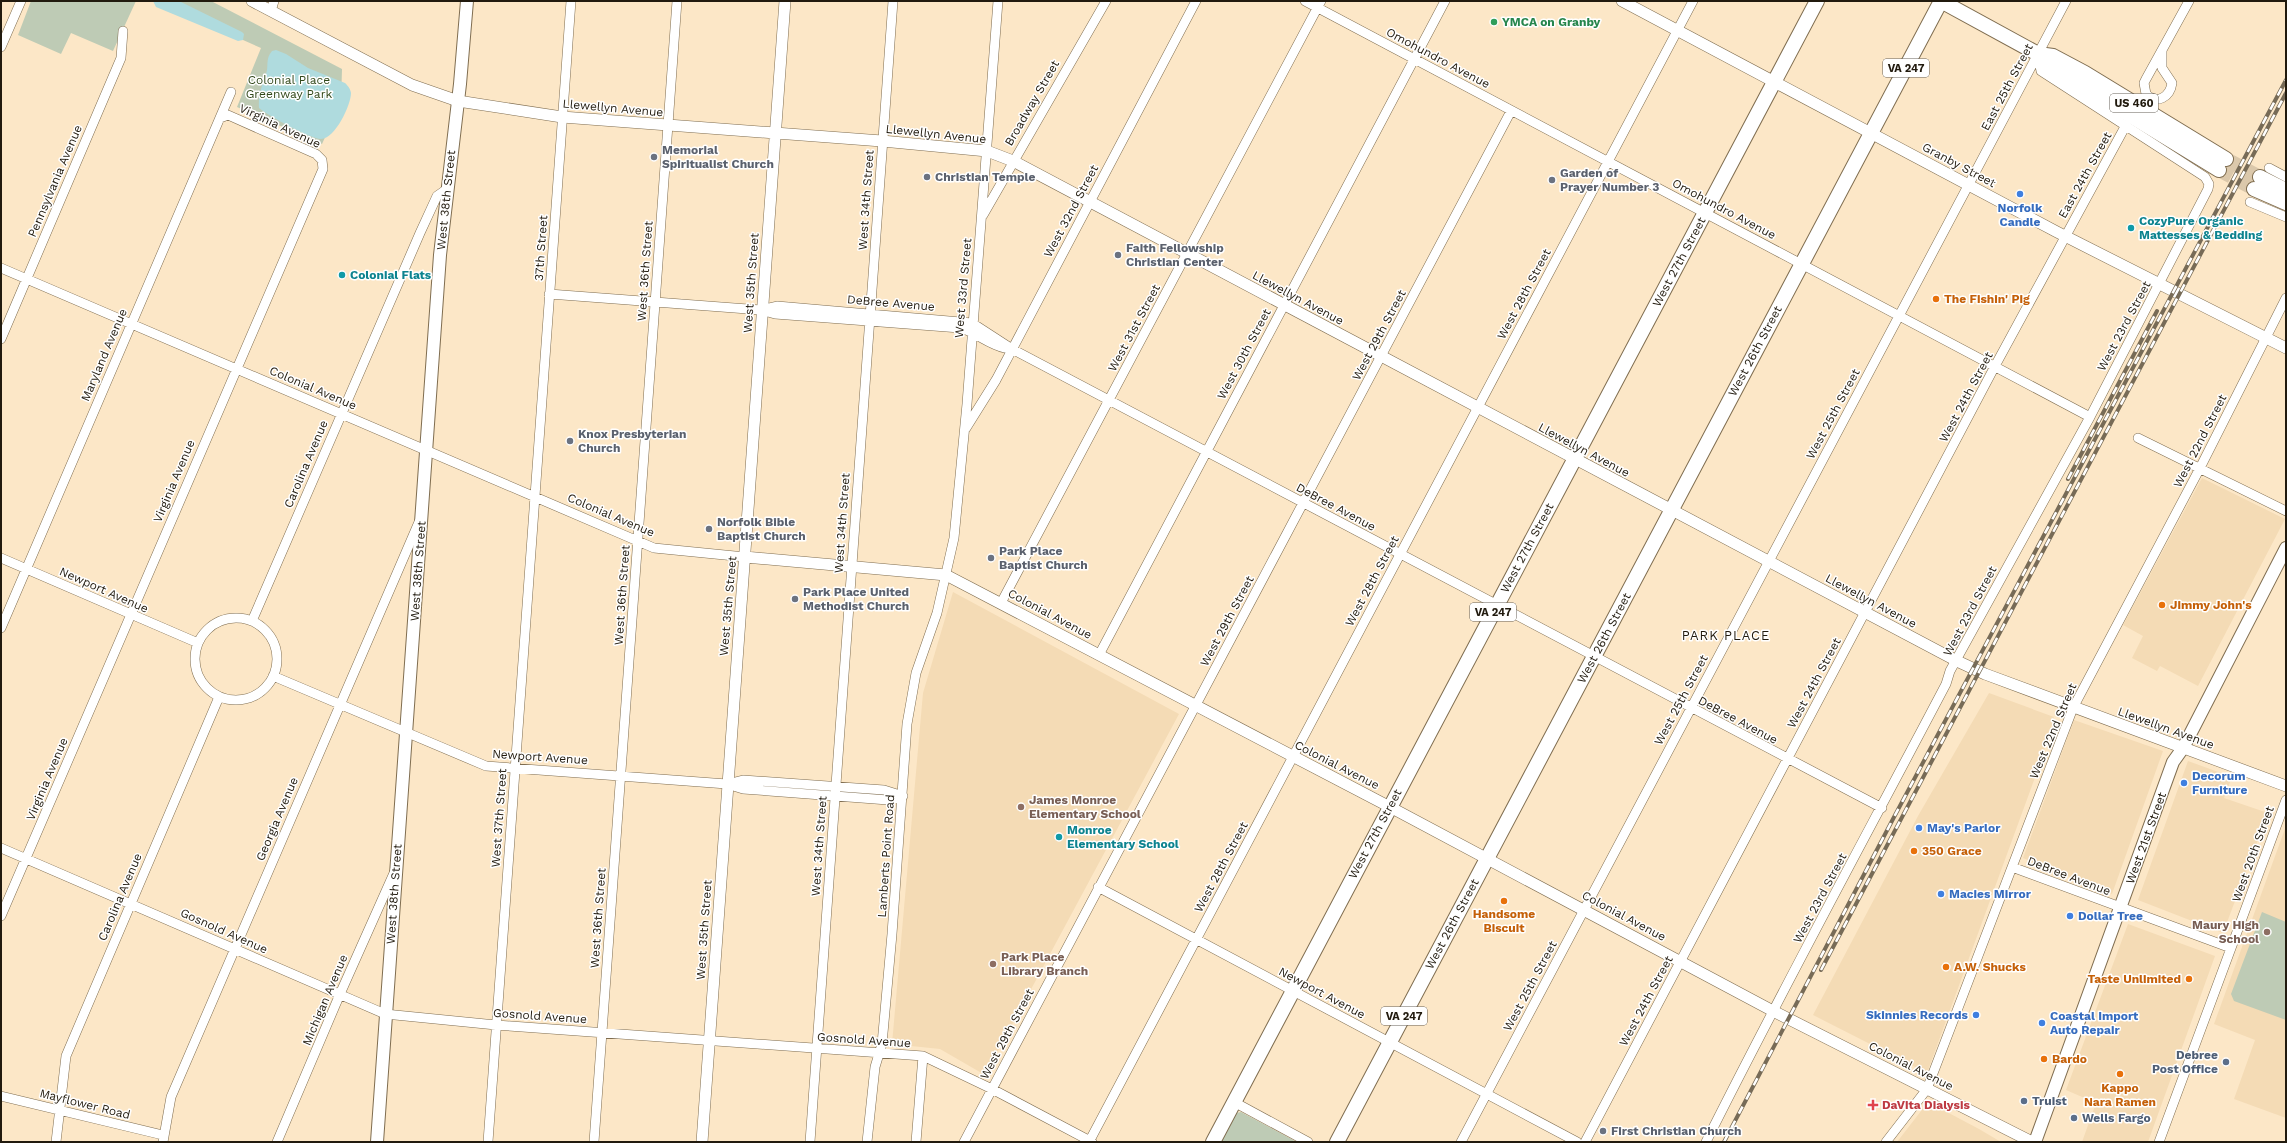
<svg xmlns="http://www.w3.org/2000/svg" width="2287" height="1143" viewBox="0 0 2287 1143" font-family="'Work Sans',sans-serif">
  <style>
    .built { fill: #f4dbb5 }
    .green { fill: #becbb5 }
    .water { fill: #afdbde }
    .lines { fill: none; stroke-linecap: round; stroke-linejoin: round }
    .primary-tunnel { stroke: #dbc8ab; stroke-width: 14; stroke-dasharray: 14 7; stroke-linecap: butt }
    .minor-casing { stroke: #7f6d50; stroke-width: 10 }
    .tertiary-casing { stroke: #7f6d50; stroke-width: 12 }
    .secondary-casing { stroke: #7f6d50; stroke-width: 14 }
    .primary-casing { stroke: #7f6d50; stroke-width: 16 }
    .minor { stroke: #fff; stroke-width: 9 }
    .tertiary { stroke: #fff; stroke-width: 11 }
    .secondary { stroke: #fff; stroke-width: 12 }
    .primary { stroke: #fff; stroke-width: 14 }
    .rail-casing { stroke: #776b57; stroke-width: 4 }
    .rail { stroke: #fff; stroke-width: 2.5; stroke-dasharray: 8; stroke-linecap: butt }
    .leisure-dot { fill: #2e9e5b; stroke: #fff; stroke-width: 1.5 }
    .worship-dot { fill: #6b7280; stroke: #fff; stroke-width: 1.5 }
    .shop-dot { fill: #3f7fe0; stroke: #fff; stroke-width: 1.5 }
    .culture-dot { fill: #0f9aa8; stroke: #fff; stroke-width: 1.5 }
    .food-dot { fill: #e8710a; stroke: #fff; stroke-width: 1.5 }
    .education-dot { fill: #8d6e63; stroke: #fff; stroke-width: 1.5 }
    .service-dot { fill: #5c6f8a; stroke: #fff; stroke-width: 1.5 }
    .health-dot { fill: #e0444e; stroke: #fff; stroke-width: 1.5 }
    .labels { text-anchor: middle; stroke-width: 3; stroke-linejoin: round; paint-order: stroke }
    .shield { fill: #fff; stroke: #645f56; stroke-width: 1 }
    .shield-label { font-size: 11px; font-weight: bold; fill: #211a0e }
    .leisure-label { font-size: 12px; font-weight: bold; fill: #27864d; stroke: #fff; text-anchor: start }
    .street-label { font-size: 12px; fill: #211a0e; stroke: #fff }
    .park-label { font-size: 12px; fill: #32491b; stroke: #fff }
    .worship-label { font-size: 12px; font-weight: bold; fill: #5b616d; stroke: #fff; text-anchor: start }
    .shop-label { font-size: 12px; font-weight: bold; fill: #366cbe; stroke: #fff; text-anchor: start }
    .culture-label { font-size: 12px; font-weight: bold; fill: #0d838f; stroke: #fff; text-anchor: start }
    .food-label { font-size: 12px; font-weight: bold; fill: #c56008; stroke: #fff; text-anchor: start }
    .education-label { font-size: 12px; font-weight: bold; fill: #785e54; stroke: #fff; text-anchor: start }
    .service-label { font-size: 12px; font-weight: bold; fill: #4e5e75; stroke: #fff; text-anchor: start }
    .health-label { font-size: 12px; font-weight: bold; fill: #be3a42; stroke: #fff; text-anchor: start }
    .neighbourhood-label { font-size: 13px; letter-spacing: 1px; fill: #211a0e; stroke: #fff }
  </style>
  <rect width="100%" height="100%" fill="#fce7c7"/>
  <path class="built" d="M2202 478 2285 519 2198 686 2160 666 2157 671 2132 658 2143 636 2123 625Z
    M953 592 1179 714 985 1075 940 1049 892 1044 923 693Z
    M1989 693 2054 717 2041 761 1927 1073 1813 1015 1918 816Z
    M2074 720 2163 751 2112 894 2023 858Z
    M2188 761 2232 777 2224 798 2268 813 2223 933 2138 900Z
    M2286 826V1118L2234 1099 2255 1040 2214 1024Z
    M2128 924 2215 956 2148 1142H2082L2096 1103 2066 1090Z
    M1928 1102 1979 1129 2001 1142H1897Z"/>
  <path class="green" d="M31 1H136L113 51 71 33 61 54 18 35Z
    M155 1H211L342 69 341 102 322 144 237 107 261 48Z
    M2262 912 2286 922V1020L2234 1001 2231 994Z
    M1241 1112 1297 1142H1220L1236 1113Z"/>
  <path class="water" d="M153 1H179L242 32 244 34 243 40 238 41 156 7Z
    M276 50 286 54 308 68 345 83C348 86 350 88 351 93 351 105 335 139 321 139 311 139 267 115 259 108 258 95 262 86 266 74 269 66 265 59 272 51Z"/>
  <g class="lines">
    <path class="primary-tunnel" d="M2226 159 2260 177
      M2219 170 2254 189"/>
    <defs>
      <path id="minor" d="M1305 1 2090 417
        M271 11 274 1
        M1 47 21 1
        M2162 50V68L2172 83C2170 97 2157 105 2146 94L2144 83 2146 79 2189 1
        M2269 168 2286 177
        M2250 202 2286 217
        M983 215 1106 1
        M1 268 654 548 745 557
        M549 294 761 310 775 314 960 328C976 332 989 345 1005 348
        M761 310 777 306 972 323 1012 349 1882 808
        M1 339 121 58 123 31
        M966 428 996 380 1196 1
        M2138 438 2286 511
        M1 558 198 643
        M1001 603 1321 1
        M195 659a41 41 0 1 1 82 0a41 41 0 1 1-82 0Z
        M252 621 420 233 437 196 447 189
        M1 628 231 92
        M1099 655 1445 1
        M273 676 486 766 727 784 743 789 888 800 903 796
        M727 784 743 780 828 786 884 790 903 796
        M1 848 385 1014 496 1025 923 1056 992 1089 1092 1142
        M2012 867 2231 948
        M1098 887 1577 1142
        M1 916 323 169 322 160 316 154 228 115 220 118
        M1 1096 163 1135
        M1234 1102 1308 1142
        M56 1142 66 1056 219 697
        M163 1142 171 1097 419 522
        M277 1142 340 994 394 873
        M488 1142 571 1
        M594 1142 677 1
        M810 1142 893 1
        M867 1142 875 1067 882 1044 892 934 907 724 916 673 937 613 954 538 967 404 998 1
        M916 1142 923 1056
        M964 1142 1511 111
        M1089 1142 1693 1
        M1461 1142 2066 1
        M1585 1142 1995 366 2126 125
        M1706 1142C1783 988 1866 836 1946 684L1950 671 2090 417 2208 189 2209 184 2205 177 2041 71 2038 55
        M1886 1142 1927 1089 2073 708 2200 468 2286 298
        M2159 1142 2286 800"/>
      <path id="tertiary" d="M252 1 412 85 458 101 562 117 882 141 987 151 1013 161 1957 661 1985 674 2286 786
        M1622 1 2057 232 2286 348
        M745 557 946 575 1390 807 1773 1011 2032 1142
        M702 1142 785 1"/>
      <path id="secondary" d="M377 1142 440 255 460 84 467 1
        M2035 1142 2173 762 2183 748 2286 548"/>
      <path id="primary" d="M1941 1 2038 54 2053 56 2085 73 2226 159
        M2038 54 2049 66 2219 170
        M2260 177 2286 190
        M2254 189 2286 203
        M1213 1142 1817 1
        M1337 1142 1941 1"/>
    </defs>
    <use href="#minor" class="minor-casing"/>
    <use href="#tertiary" class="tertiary-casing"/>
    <use href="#secondary" class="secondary-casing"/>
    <use href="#primary" class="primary-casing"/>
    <use href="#minor" class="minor"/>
    <use href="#tertiary" class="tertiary"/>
    <use href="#secondary" class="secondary"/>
    <use href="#primary" class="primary"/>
    <defs>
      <path id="rail" d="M2068 479 2157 311
        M1821 970 2286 93
        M1724 1142 1893 819 2286 80"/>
    </defs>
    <use href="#rail" class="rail-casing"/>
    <use href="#rail" class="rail"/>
  </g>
  <circle class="leisure-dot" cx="1494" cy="22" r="4"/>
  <g class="worship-dot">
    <circle cx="654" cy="157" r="4"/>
    <circle cx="927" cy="177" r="4"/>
    <circle cx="1552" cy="180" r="4"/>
    <circle cx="1118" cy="255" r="4"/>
    <circle cx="570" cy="441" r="4"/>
    <circle cx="709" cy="529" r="4"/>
    <circle cx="991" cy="558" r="4"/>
    <circle cx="795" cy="599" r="4"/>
    <circle cx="1603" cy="1131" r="4"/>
  </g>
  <g class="shop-dot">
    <circle cx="2020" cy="194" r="4"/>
    <circle cx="2184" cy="783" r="4"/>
    <circle cx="1919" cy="828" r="4"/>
    <circle cx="1941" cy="894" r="4"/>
    <circle cx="2070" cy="916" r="4"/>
    <circle cx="1976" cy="1015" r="4"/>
    <circle cx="2042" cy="1023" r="4"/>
  </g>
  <g class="culture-dot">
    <circle cx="2131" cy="228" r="4"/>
    <circle cx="342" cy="275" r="4"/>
    <circle cx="1059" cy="837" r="4"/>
  </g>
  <g class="food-dot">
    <circle cx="1936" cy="299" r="4"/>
    <circle cx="2162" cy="605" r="4"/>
    <circle cx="1914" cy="851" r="4"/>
    <circle cx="1504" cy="901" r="4"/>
    <circle cx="1946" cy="967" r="4"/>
    <circle cx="2189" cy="979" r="4"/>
    <circle cx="2044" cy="1059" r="4"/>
    <circle cx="2120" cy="1074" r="4"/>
  </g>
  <g class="education-dot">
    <circle cx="1021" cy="807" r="4"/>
    <circle cx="2267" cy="932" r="4"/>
    <circle cx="993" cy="964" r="4"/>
  </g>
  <g class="service-dot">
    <circle cx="2226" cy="1062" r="4"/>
    <circle cx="2024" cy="1101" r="4"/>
    <circle cx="2074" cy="1118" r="4"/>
  </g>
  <path class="health-dot" d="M1871 1099h4v4h4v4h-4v4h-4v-4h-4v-4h4z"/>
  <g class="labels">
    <g class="shield">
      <rect x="1883" y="59" width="46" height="18" rx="3"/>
      <rect x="2110" y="94" width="48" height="18" rx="3"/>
      <rect x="1470" y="603" width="46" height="18" rx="3"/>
      <rect x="1381" y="1007" width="46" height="18" rx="3"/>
    </g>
    <g class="shield-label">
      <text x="1906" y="72">VA 247</text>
      <text x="2134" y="107">US 460</text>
      <text x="1493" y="616">VA 247</text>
      <text x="1404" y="1020">VA 247</text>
    </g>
    <g class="leisure-label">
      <text x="1502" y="26">YMCA on Granby</text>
    </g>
    <g class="street-label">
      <text transform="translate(1438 58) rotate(28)" y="4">Omohundro Avenue</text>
      <text transform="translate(2007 87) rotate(-62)" y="4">East 25th Street</text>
      <text transform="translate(1032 103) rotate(-60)" y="4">Broadway Street</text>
      <text transform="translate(613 108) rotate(5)" y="4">Llewellyn Avenue</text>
      <text transform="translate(280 126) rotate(25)" y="4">Virginia Avenue</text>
      <text transform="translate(936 134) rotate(6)" y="4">Llewellyn Avenue</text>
      <text transform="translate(1959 165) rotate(28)" y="4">Granby Street</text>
      <text transform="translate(2085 175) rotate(-61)" y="4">East 24th Street</text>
      <text transform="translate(55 181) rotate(-67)" y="4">Pennsylvania Avenue</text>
      <text transform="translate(446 200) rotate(-84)" y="4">West 38th Street</text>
      <text transform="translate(866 200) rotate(-86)" y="4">West 34th Street</text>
      <text transform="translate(1724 209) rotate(28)" y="4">Omohundro Avenue</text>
      <text transform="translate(1071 211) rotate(-62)" y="4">West 32nd Street</text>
      <text transform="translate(541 248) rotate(-86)" y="4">37th Street</text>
      <text transform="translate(1679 262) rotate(-62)" y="4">West 27th Street</text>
      <text transform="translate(645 271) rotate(-86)" y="4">West 36th Street</text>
      <text transform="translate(751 283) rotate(-86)" y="4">West 35th Street</text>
      <text transform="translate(963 288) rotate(-85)" y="4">West 33rd Street</text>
      <text transform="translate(1524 294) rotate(-62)" y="4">West 28th Street</text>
      <text transform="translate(1298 298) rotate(28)" y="4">Llewellyn Avenue</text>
      <text transform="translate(891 303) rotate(5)" y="4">DeBree Avenue</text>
      <text transform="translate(2124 326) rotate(-62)" y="4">West 23rd Street</text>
      <text transform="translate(1134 328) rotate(-62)" y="4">West 31st Street</text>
      <text transform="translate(1379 335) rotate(-62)" y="4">West 29th Street</text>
      <text transform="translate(1755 351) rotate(-62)" y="4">West 26th Street</text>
      <text transform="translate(1244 354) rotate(-62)" y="4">West 30th Street</text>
      <text transform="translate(104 355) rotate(-67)" y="4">Maryland Avenue</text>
      <text transform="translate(313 388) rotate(23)" y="4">Colonial Avenue</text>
      <text transform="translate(1966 397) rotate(-62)" y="4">West 24th Street</text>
      <text transform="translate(1833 414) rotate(-62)" y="4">West 25th Street</text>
      <text transform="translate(2200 441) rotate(-63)" y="4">West 22nd Street</text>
      <text transform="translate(1584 450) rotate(28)" y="4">Llewellyn Avenue</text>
      <text transform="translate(306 464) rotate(-67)" y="4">Carolina Avenue</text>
      <text transform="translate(174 481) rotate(-67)" y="4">Virginia Avenue</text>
      <text transform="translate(1336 507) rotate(28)" y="4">DeBree Avenue</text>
      <text transform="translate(611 515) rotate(23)" y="4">Colonial Avenue</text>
      <text transform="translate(842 523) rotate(-86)" y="4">West 34th Street</text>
      <text transform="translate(1527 548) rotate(-62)" y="4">West 27th Street</text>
      <text transform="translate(418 571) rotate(-86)" y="4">West 38th Street</text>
      <text transform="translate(1372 581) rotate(-62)" y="4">West 28th Street</text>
      <text transform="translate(104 590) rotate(24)" y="4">Newport Avenue</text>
      <text transform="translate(622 595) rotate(-86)" y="4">West 36th Street</text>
      <text transform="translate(1871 601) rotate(28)" y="4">Llewellyn Avenue</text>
      <text transform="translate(728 606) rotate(-85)" y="4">West 35th Street</text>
      <text transform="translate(1970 611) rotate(-62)" y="4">West 23rd Street</text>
      <text transform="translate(1050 614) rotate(28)" y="4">Colonial Avenue</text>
      <text transform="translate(1227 621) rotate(-62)" y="4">West 29th Street</text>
      <text transform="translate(1604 638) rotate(-62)" y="4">West 26th Street</text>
      <text transform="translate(1814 683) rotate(-62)" y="4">West 24th Street</text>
      <text transform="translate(1681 700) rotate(-62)" y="4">West 25th Street</text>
      <text transform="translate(1738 720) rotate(28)" y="4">DeBree Avenue</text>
      <text transform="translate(2166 728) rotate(20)" y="4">Llewellyn Avenue</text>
      <text transform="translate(2053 731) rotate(-67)" y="4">West 22nd Street</text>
      <text transform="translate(540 757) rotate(4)" y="4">Newport Avenue</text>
      <text transform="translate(1337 765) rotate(27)" y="4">Colonial Avenue</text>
      <text transform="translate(47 779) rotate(-67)" y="4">Virginia Avenue</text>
      <text transform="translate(499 818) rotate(-86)" y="4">West 37th Street</text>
      <text transform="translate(277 819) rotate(-67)" y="4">Georgia Avenue</text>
      <text transform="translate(1375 834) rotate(-62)" y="4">West 27th Street</text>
      <text transform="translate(2146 838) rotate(-70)" y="4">West 21st Street</text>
      <text transform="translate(819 846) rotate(-86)" y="4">West 34th Street</text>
      <text transform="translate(2253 854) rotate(-70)" y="4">West 20th Street</text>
      <text transform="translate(886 856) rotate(-86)" y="4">Lamberts Point Road</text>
      <text transform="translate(1221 867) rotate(-62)" y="4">West 28th Street</text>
      <text transform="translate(2069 876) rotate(21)" y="4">DeBree Avenue</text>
      <text transform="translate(394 894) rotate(-86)" y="4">West 38th Street</text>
      <text transform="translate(120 897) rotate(-67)" y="4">Carolina Avenue</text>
      <text transform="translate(1820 898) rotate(-62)" y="4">West 23rd Street</text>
      <text transform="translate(1624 916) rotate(28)" y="4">Colonial Avenue</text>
      <text transform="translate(598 918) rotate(-86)" y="4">West 36th Street</text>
      <text transform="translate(1452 924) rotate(-62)" y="4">West 26th Street</text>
      <text transform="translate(704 930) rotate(-86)" y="4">West 35th Street</text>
      <text transform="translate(224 931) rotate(24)" y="4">Gosnold Avenue</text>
      <text transform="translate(1530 986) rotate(-62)" y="4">West 25th Street</text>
      <text transform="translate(1322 993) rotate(28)" y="4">Newport Avenue</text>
      <text transform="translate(325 1000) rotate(-67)" y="4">Michigan Avenue</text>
      <text transform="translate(1646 1001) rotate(-62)" y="4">West 24th Street</text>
      <text transform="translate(540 1016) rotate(4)" y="4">Gosnold Avenue</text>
      <text transform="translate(1007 1034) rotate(-62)" y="4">West 29th Street</text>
      <text transform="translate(864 1040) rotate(4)" y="4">Gosnold Avenue</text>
      <text transform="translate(1911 1066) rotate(27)" y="4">Colonial Avenue</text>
      <text transform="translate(85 1104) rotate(14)" y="4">Mayflower Road</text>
    </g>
    <g class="park-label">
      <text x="289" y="84">Colonial Place<tspan x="289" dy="14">Greenway Park</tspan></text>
    </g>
    <g class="worship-label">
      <text x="662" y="154">Memorial<tspan x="662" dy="14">Spiritualist Church</tspan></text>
      <text x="1560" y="177">Garden of<tspan x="1560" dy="14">Prayer Number 3</tspan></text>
      <text x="935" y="181">Christian Temple</text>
      <text x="1126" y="252">Faith Fellowship<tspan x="1126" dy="14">Christian Center</tspan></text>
      <text x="578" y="438">Knox Presbyterian<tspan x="578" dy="14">Church</tspan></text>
      <text x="717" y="526">Norfolk Bible<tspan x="717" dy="14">Baptist Church</tspan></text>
      <text x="999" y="555">Park Place<tspan x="999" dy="14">Baptist Church</tspan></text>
      <text x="803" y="596">Park Place United<tspan x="803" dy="14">Methodist Church</tspan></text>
      <text x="1611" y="1135">First Christian Church</text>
    </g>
    <g class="shop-label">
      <text x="2020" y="212" text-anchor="middle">Norfolk<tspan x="2020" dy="14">Candle</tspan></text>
      <text x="2192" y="780">Decorum<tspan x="2192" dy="14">Furniture</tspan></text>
      <text x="1927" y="832">May's Parlor</text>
      <text x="1949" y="898">Macies Mirror</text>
      <text x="2078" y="920">Dollar Tree</text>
      <text x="1968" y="1019" text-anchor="end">Skinnies Records</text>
      <text x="2050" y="1020">Coastal Import<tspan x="2050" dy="14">Auto Repair</tspan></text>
    </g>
    <g class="culture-label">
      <text x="2139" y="225">CozyPure Organic<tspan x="2139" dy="14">Mattesses &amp; Bedding</tspan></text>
      <text x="350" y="279">Colonial Flats</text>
      <text x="1067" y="834">Monroe<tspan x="1067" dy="14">Elementary School</tspan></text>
    </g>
    <g class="food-label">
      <text x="1944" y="303">The Fishin' Pig</text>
      <text x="2170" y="609">Jimmy John's</text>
      <text x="1922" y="855">350 Grace</text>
      <text x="1504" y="918" text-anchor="middle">Handsome<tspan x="1504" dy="14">Biscuit</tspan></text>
      <text x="1954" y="971">A.W. Shucks</text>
      <text x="2181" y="983" text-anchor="end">Taste Unlimited</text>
      <text x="2052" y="1063">Bardo</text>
      <text x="2120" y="1092" text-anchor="middle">Kappo<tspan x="2120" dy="14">Nara Ramen</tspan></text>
    </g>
    <g class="education-label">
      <text x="1029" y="804">James Monroe<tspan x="1029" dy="14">Elementary School</tspan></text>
      <text x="2259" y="929" text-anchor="end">Maury High<tspan x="2259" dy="14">School</tspan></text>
      <text x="1001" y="961">Park Place<tspan x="1001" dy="14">Library Branch</tspan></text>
    </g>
    <g class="service-label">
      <text x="2218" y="1059" text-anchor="end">Debree<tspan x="2218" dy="14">Post Office</tspan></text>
      <text x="2032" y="1105">Truist</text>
      <text x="2082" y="1122">Wells Fargo</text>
    </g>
    <g class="health-label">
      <text x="1882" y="1109">DaVita Dialysis</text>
    </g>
    <g class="neighbourhood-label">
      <text x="1726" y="640">PARK PLACE</text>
    </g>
  </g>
  <rect width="2287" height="1143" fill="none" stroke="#211a0e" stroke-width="4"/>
</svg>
